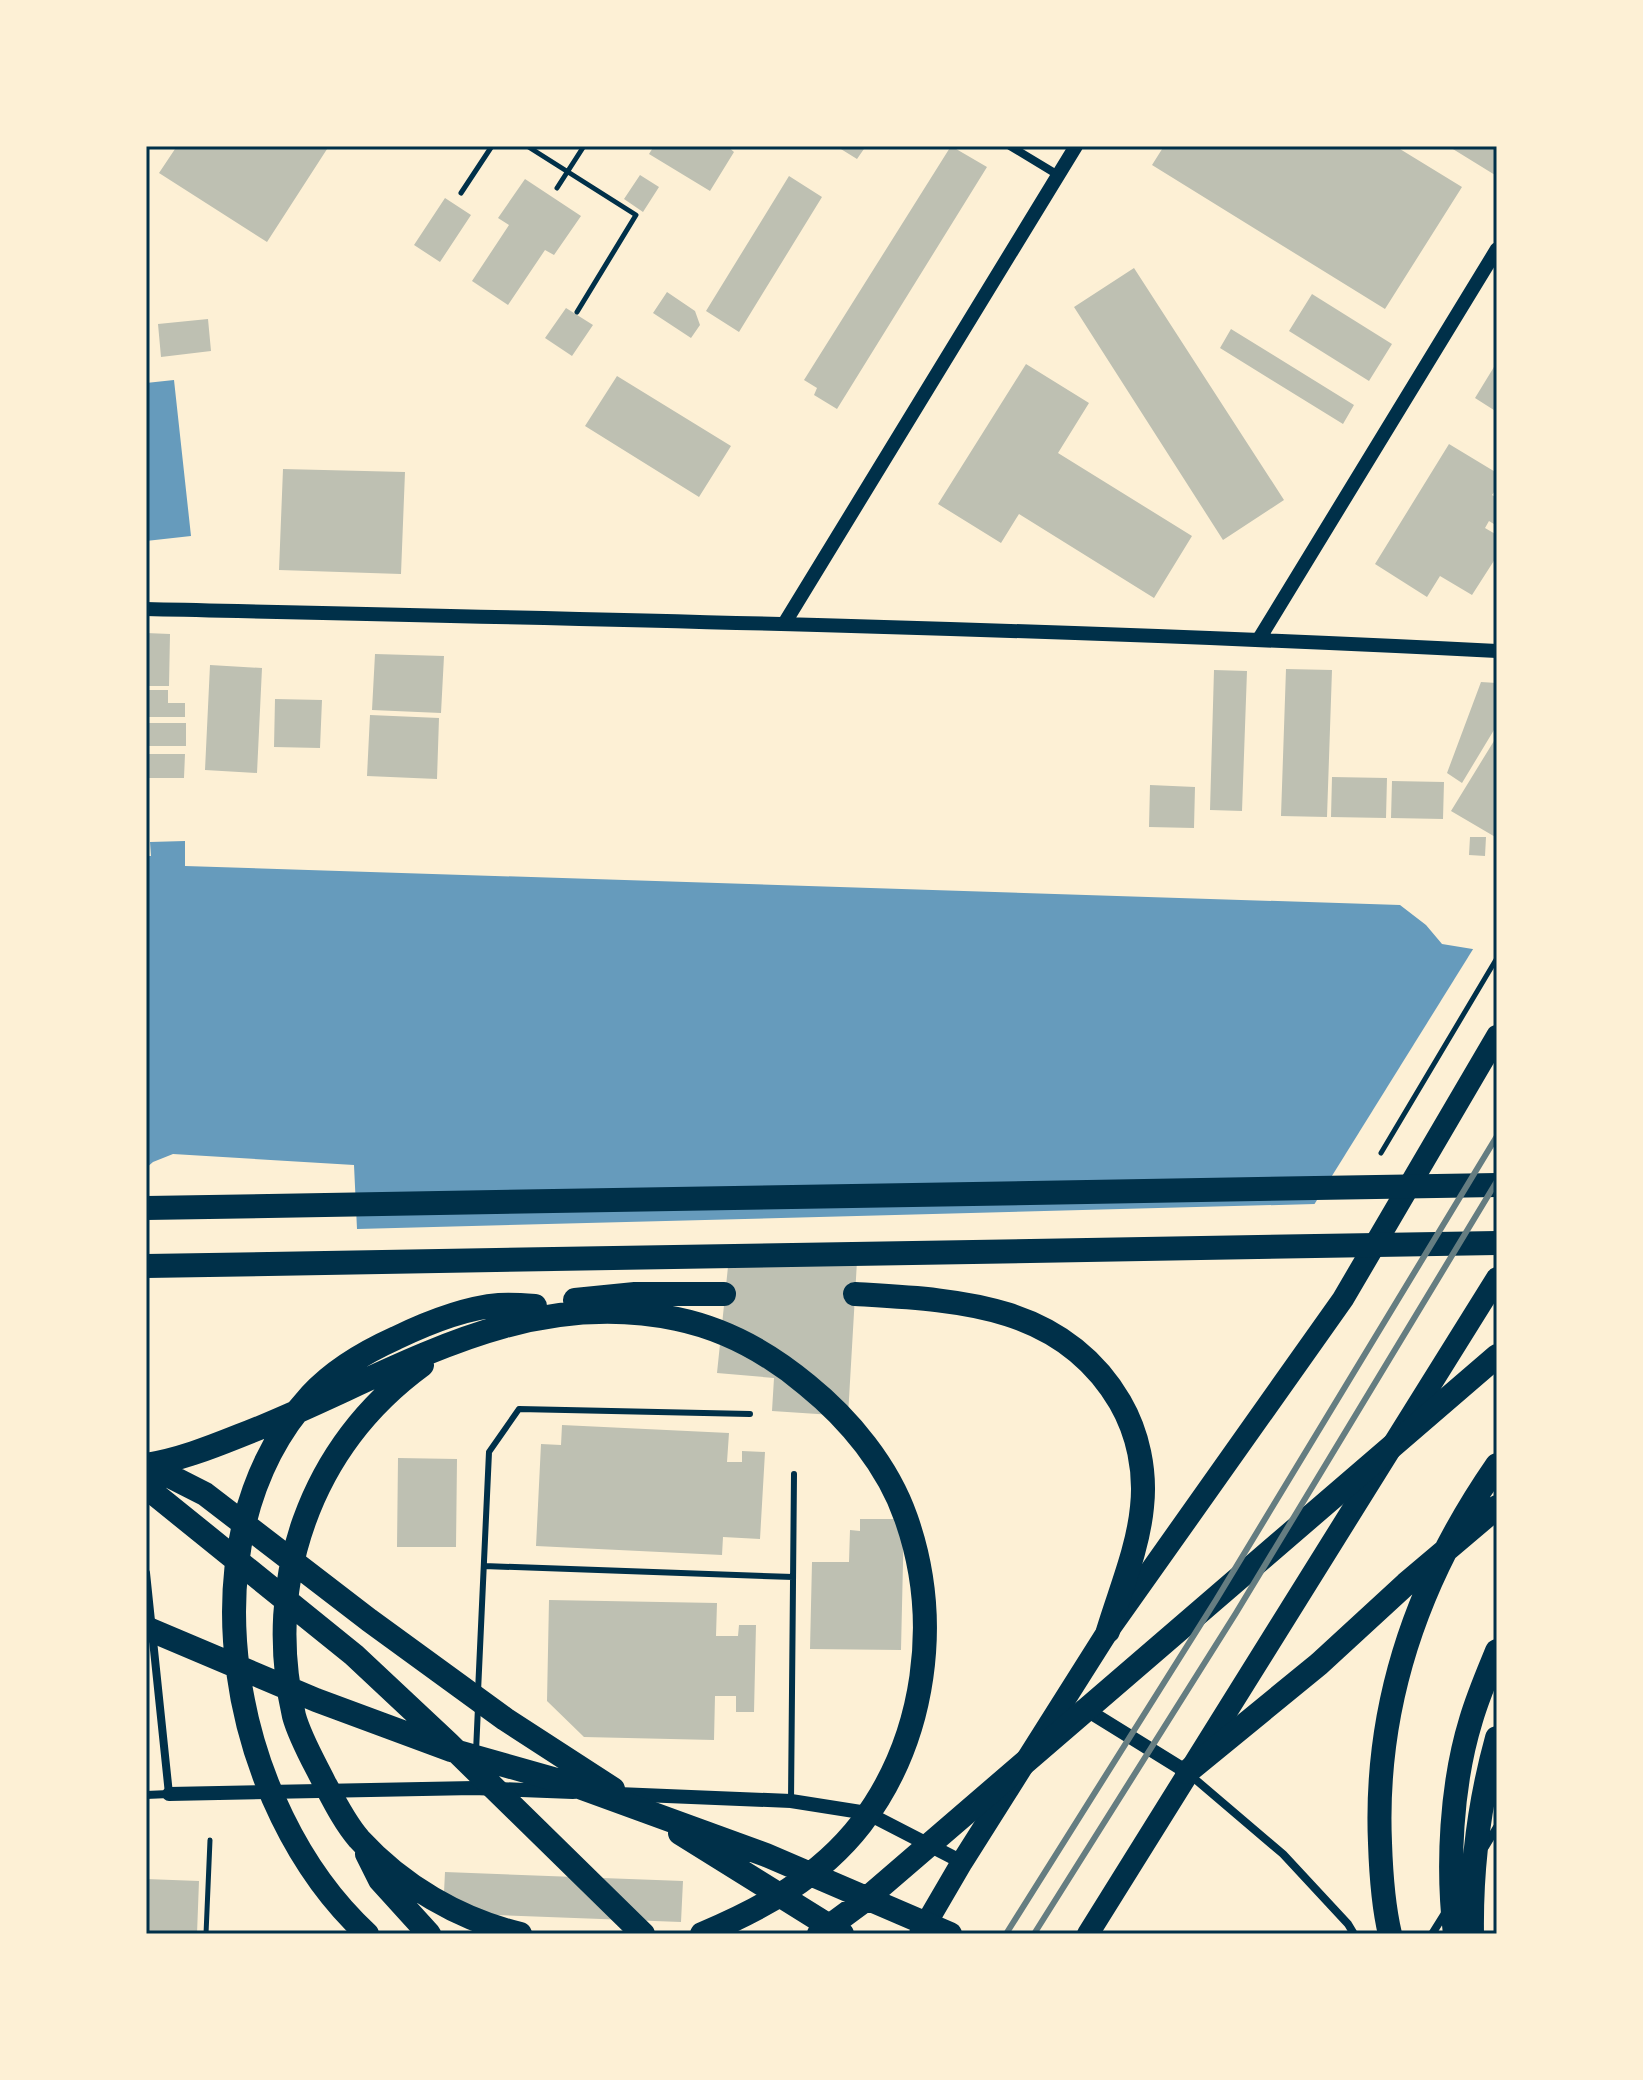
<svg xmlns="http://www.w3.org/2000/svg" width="1643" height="2080" viewBox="0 0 1643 2080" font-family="'Work Sans',sans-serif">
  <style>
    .water { fill: #669bbc }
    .pier { fill: #fdf0d5 }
    .building { fill: #bec0b2 }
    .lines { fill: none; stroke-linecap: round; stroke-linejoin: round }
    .path { stroke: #003049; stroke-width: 5 }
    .service { stroke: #003049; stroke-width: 6 }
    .minor { stroke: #003049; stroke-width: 8 }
    .tertiary { stroke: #003049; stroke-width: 14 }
    .trunk { stroke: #003049; stroke-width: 22 }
    .motorway { stroke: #003049; stroke-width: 24 }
    .rail { stroke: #657d81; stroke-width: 6 }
    .neatline { fill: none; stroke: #003049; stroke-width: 3 }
  </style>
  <rect width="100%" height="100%" fill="#fdf0d5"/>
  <path class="water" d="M174 380 191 536 146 541V383Z
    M185 841V866L1400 905 1426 925 1442 944 1497 953V1193L1315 1204 357 1229 354 1165 173 1154 153 1162 146 1168V856H151L150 842Z"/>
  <path class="pier" d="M1475 946 1497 949V1197L1312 1208Z"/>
  <path class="building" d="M177 146H329L267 242 159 173Z
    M654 146H727L734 152 710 191 649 154Z
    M836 146H866L857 159Z
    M951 146 987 167 837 409 814 395 817 388 804 380Z
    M1164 146H1395L1462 187 1385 309 1152 165Z
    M1448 146H1497V172L1495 175Z
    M640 175 659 187 643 212 624 199Z
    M789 176 822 197 739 332 706 311Z
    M525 179 581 216 554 255 545 250 508 305 472 281 509 225 498 218Z
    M445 198 471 215 440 262 414 245Z
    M1134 268 1284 500 1223 540 1074 307Z
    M667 292 695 311 700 325 691 338 653 313Z
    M1312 294 1392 344 1369 381 1289 331Z
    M566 308 593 325 572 356 545 338Z
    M208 319 211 351 161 357 158 324Z
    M1231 329 1354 405 1343 424 1220 348Z
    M1497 362V412L1475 398Z
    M1026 364 1089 403 1058 453 1192 536 1154 598 1019 514 1001 543 938 504Z
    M617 376 731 446 699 497 585 426Z
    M1449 444 1497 473V488L1492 495 1497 498V526L1489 521 1485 528 1497 535V556L1472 595 1440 576 1427 597 1375 564Z
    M283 469 405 472 401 574 279 570Z
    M146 633 170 634 169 686H146Z
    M375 654 444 656 441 713 372 710Z
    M210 665 262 668 257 773 205 770Z
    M1286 669 1332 670 1327 817 1281 816Z
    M1214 670 1247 671 1242 811 1210 810Z
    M1481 682 1497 683V725L1462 783 1447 773Z
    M146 690H168V703H185V717H146Z
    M275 699 322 700 320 748 274 747Z
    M370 715 439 718 437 779 367 776Z
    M146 723H186V746H146Z
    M1497 736V838L1451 811Z
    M146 754H185L184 778H146Z
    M1332 777 1387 778 1386 818 1331 817Z
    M1392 781 1444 782 1443 819 1391 818Z
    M1150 785 1195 787 1194 828 1149 827Z
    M1470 837H1486L1485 856 1469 855Z
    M729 1257 857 1261 848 1416 772 1411 774 1378 717 1373Z
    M562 1425 729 1433 727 1462H742V1451L765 1452 760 1539 723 1537 722 1555 536 1546 541 1444 561 1445Z
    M398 1458 457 1459 456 1547H397Z
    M860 1519H904L901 1650 810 1649 812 1562H849L850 1530 860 1531Z
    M549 1600 717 1603 716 1636H738L739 1625H756L754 1712H736V1696H715L714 1740 584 1737 547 1701Z
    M445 1872 683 1881 681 1922 443 1913Z
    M146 1879 199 1881 197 1934H146Z"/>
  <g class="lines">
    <path class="path" d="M527 146 636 215 577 312
      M557 188 584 146
      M461 193 492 146
      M1381 1153 1497 958
      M206 1934 210 1840"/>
    <path class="service" d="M484 1566 793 1577
      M478 1692 489 1452 519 1409 750 1414
      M476 1752 478 1707
      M791 1801 794 1474"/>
    <path class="minor" d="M1010 146 1058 175
      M146 1573 169 1794 146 1795
      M1189 1774 1283 1854 1348 1924 1354 1934
      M1485 1847 1497 1827
      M1432 1934 1447 1910"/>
    <path class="tertiary" d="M146 609C596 619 1047 628 1497 651
      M784 624 1076 146
      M1259 639 1497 249
      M1082 1707 1187 1772
      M169 1794 474 1788 573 1792
      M618 1794 791 1801 867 1813 962 1862"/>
    <path class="trunk" d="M920 1934 962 1862 1108 1631 1343 1299 1497 1036
      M1088 1934 1497 1278"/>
    <path class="motorway" d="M146 1208 1497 1185
      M146 1266 1497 1243
      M855 1294C956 1300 1062 1303 1120 1402 1138 1433 1146 1471 1142 1507 1138 1549 1120 1591 1108 1631
      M575 1300 635 1294H724
      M422 1365C310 1447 263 1581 294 1716 300 1738 314 1762 324 1782 334 1801 345 1823 359 1839 402 1886 459 1919 520 1934
      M146 1464 205 1494 369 1620 505 1719 613 1789
      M146 1465C178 1460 209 1448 239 1436 384 1381 513 1284 677 1319 725 1329 770 1354 807 1385 849 1419 888 1466 906 1518 942 1620 926 1738 861 1824 820 1877 762 1909 702 1934
      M146 1487 354 1655 449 1744 643 1934
      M146 1628 316 1700 451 1750 571 1784 766 1855 950 1934
      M1187 1772 1319 1664 1406 1584 1497 1507
      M680 1833 842 1934
      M367 1854 380 1880 429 1934
      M367 1934C231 1809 178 1539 311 1395 334 1370 365 1352 396 1338 427 1323 464 1308 499 1305 511 1304 523 1305 535 1306
      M819 1934 865 1900 1497 1356
      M1390 1934C1383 1905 1381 1873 1380 1843 1374 1704 1418 1579 1497 1465
      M1455 1934C1447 1866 1451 1785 1471 1720 1478 1696 1488 1673 1497 1651
      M1472 1934C1471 1867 1479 1803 1497 1738"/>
    <path class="rail" d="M1006 1934 1216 1600 1497 1136
      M1034 1934 1236 1613 1497 1181"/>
  </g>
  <rect width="1643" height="2080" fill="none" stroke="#fdf0d5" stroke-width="296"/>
  <rect x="148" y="148" width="1347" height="1784" class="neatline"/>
</svg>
